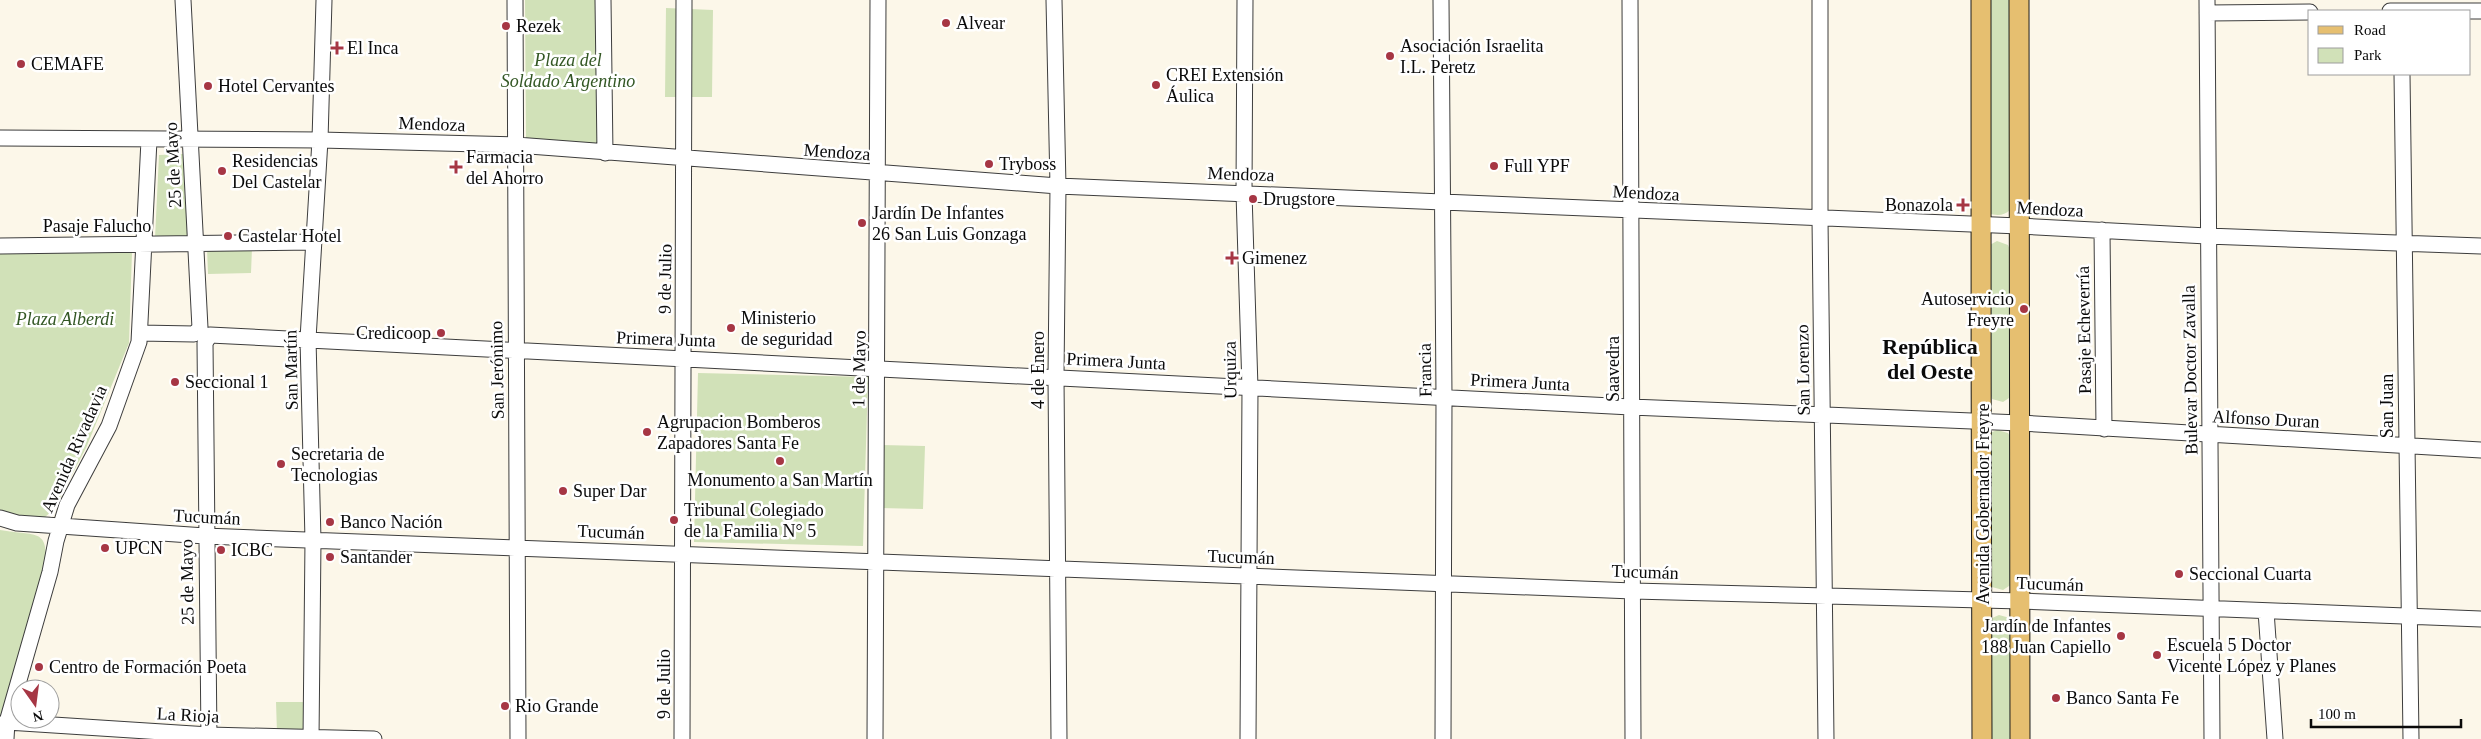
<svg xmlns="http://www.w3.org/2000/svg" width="2481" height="739" viewBox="0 0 2481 739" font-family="'Times New Roman',serif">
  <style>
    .green { fill: #d1e1b8 }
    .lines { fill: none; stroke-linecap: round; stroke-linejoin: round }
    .minor-casing { stroke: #3d3d3d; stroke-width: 17 }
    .major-casing { stroke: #1b1b1b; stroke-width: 21 }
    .minor { stroke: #fff; stroke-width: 15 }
    .major { stroke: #e6bf70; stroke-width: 19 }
    .poi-dot { fill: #a63644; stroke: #fff; stroke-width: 2 }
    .labels { text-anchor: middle; stroke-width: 5; stroke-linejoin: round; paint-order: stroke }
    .poi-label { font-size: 18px; fill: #0a0a0a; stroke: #fff; text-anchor: start }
    .park-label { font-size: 18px; font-style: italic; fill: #335724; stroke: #fff }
    .street-label { font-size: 18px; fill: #0a0a0a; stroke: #fff }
    .district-label { font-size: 22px; font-weight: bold; fill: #0a0a0a; stroke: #fff }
  </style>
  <rect width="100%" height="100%" fill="#fcf7e9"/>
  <path class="green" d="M525 0H609L611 146 526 142Z
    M1987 0H2012L2010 210C2004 216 1996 216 1988 213Z
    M666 8 713 10 712 97H665Z
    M183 154 189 238H155L159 155Z
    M1997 241 2008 245 2010 250 2012 396 2003 402 1992 399 1989 389 1988 246Z
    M207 248H252L251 273 208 274Z
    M132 252 129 343 86 448 54 509 44 518 35 521 0 511V254Z
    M698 373 868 377 863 546 694 542Z
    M1997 430 2008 433 2011 438 2012 584 2003 590 1992 587 1990 577 1988 434Z
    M882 445 925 446 923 509 880 508Z
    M0 530C43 537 48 527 46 577L0 719Z
    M1999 615 2010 618 2012 623 2015 739H1991L1990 619Z
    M276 702H306L307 733H277Z"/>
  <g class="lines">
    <defs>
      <path id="minor" d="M515 0 518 739
        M603 0 605 153
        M1054 0 1058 186 1056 377 1059 739
        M1245 0 1244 193 1250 388 1248 739
        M1441 0 1444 397 1443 739
        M1630 0 1633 739
        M1820 0V219L1826 739
        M2207 0 2212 739
        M2390 11H2481
        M2207 13 2310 12
        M2402 74 2411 739
        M0 138 320 140 516 145 1058 186 2019 226 2207 236 2481 246
        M2102 230 2104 429
        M0 246 314 242
        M140 333 194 334 200 328 183 0
        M0 518 17 523 205 536 1633 591 2021 601 2481 619
        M2266 611 2275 739
        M0 725 7 722 209 735 374 739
        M6 739 7 722 50 572 56 541 67 505 109 426 139 342 149 140
        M209 739 205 343 210 335 1631 407 2020 423 2481 450
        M311 739 313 540 308 339 320 140 324 0
        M682 739 684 0
        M875 739 878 0"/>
      <path id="major" d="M1981 0C1979 246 1983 493 1982 739
        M2019 0 2020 739"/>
    </defs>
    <use href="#minor" class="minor-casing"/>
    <use href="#major" class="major-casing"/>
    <use href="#minor" class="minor"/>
    <use href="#major" class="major"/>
  </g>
  <g class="poi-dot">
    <circle cx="946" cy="23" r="5"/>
    <circle cx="506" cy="26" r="5"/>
    <path d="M334.5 40.5h5v5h5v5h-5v5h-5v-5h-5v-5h5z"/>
    <circle cx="1390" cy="56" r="5"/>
    <circle cx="21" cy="64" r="5"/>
    <circle cx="1156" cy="85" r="5"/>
    <circle cx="208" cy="86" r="5"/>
    <circle cx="989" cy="164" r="5"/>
    <circle cx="1494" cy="166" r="5"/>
    <path d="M453.5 159.5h5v5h5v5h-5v5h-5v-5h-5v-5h5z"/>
    <circle cx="222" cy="171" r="5"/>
    <circle cx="1253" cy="199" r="5"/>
    <path d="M1960.5 197.5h5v5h5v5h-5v5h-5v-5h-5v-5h5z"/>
    <circle cx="862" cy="223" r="5"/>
    <circle cx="228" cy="236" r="5"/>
    <path d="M1229.5 250.5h5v5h5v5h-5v5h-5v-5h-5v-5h5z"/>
    <circle cx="2024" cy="309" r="5"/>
    <circle cx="731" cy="328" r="5"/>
    <circle cx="441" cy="333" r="5"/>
    <circle cx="175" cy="382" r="5"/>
    <circle cx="647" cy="432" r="5"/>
    <circle cx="780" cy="461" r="5"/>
    <circle cx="281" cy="464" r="5"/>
    <circle cx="563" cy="491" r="5"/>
    <circle cx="674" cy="520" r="5"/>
    <circle cx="330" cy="522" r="5"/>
    <circle cx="105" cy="548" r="5"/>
    <circle cx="221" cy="550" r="5"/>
    <circle cx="330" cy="557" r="5"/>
    <circle cx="2179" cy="574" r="5"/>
    <circle cx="2121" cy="636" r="5"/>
    <circle cx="2157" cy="655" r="5"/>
    <circle cx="39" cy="667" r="5"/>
    <circle cx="2056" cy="698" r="5"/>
    <circle cx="505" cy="706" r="5"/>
  </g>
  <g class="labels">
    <g class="poi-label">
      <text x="956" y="29">Alvear</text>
      <text x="516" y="32">Rezek</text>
      <text x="1400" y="52">Asociación Israelita<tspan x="1400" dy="21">I.L. Peretz</tspan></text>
      <text x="347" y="54">El Inca</text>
      <text x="31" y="70">CEMAFE</text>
      <text x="1166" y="81">CREI Extensión<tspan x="1166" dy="21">Áulica</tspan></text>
      <text x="218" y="92">Hotel Cervantes</text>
      <text x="466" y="163">Farmacia<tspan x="466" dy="21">del Ahorro</tspan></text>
      <text x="232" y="167">Residencias<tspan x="232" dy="21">Del Castelar</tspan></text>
      <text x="999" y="170">Tryboss</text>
      <text x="1504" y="172">Full YPF</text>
      <text x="1263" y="205">Drugstore</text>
      <text x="1953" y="211" text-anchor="end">Bonazola</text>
      <text x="872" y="219">Jardín De Infantes<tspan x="872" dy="21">26 San Luis Gonzaga</tspan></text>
      <text x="238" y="242">Castelar Hotel</text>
      <text x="1242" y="264">Gimenez</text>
      <text x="2014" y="305" text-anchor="end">Autoservicio<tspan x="2014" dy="21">Freyre</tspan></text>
      <text x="741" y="324">Ministerio<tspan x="741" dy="21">de seguridad</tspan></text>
      <text x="431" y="339" text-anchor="end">Credicoop</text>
      <text x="185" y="388">Seccional 1</text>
      <text x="657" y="428">Agrupacion Bomberos<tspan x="657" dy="21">Zapadores Santa Fe</tspan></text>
      <text x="291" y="460">Secretaria de<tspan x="291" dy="21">Tecnologias</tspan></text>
      <text x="780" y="486" text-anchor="middle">Monumento a San Martín</text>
      <text x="573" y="497">Super Dar</text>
      <text x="684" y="516">Tribunal Colegiado<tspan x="684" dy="21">de la Familia N° 5</tspan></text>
      <text x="340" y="528">Banco Nación</text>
      <text x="115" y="554">UPCN</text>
      <text x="231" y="556">ICBC</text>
      <text x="340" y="563">Santander</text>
      <text x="2189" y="580">Seccional Cuarta</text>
      <text x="2111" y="632" text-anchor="end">Jardín de Infantes<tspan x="2111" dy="21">188 Juan Capiello</tspan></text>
      <text x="2167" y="651">Escuela 5 Doctor<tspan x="2167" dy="21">Vicente López y Planes</tspan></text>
      <text x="49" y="673">Centro de Formación Poeta</text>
      <text x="2066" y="704">Banco Santa Fe</text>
      <text x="515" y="712">Rio Grande</text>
    </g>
    <g class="park-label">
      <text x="568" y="66">Plaza del<tspan x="568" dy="21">Soldado Argentino</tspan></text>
      <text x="65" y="325">Plaza Alberdi</text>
    </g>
    <g class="street-label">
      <text transform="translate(432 124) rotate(2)" y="6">Mendoza</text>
      <text transform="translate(837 152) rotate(4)" y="6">Mendoza</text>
      <text transform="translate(173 165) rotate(-93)" y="6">25 de Mayo</text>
      <text transform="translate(1241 174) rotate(2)" y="6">Mendoza</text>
      <text transform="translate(1646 193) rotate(3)" y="6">Mendoza</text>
      <text transform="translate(2050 209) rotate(3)" y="6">Mendoza</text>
      <text x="97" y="232">Pasaje Falucho</text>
      <text transform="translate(665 279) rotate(-89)" y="6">9 de Julio</text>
      <text transform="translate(2084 330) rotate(-91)" y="6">Pasaje Echeverría</text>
      <text transform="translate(666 339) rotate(2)" y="6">Primera Junta</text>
      <text transform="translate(1116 361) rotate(3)" y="6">Primera Junta</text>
      <text transform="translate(859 369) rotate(-89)" y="6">1 de Mayo</text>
      <text transform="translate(1613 369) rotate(-90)" y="6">Saavedra</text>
      <text transform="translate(291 370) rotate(-91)" y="6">San Martín</text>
      <text transform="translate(497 370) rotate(-91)" y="6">San Jerónimo</text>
      <text transform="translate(1038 370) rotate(-90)" y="6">4 de Enero</text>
      <text transform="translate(1230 370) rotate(-91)" y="6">Urquiza</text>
      <text transform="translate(1425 370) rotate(-91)" y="6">Francia</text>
      <text transform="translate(1803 370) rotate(-91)" y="6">San Lorenzo</text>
      <text transform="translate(2190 370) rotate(-91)" y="6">Bulevar Doctor Zavalla</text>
      <text transform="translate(1520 382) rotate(3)" y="6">Primera Junta</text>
      <text transform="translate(2387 406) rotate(-90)" y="6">San Juan</text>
      <text transform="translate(2266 419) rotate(3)" y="6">Alfonso Duran</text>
      <text transform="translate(74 449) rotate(-66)" y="6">Avenida Rivadavia</text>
      <text transform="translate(1983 504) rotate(-90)" y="6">Avenida Gobernador Freyre</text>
      <text transform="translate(207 517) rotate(3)" y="6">Tucumán</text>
      <text transform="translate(611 532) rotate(2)" y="6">Tucumán</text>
      <text transform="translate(1241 557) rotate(2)" y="6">Tucumán</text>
      <text transform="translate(1645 572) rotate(2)" y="6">Tucumán</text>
      <text transform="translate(187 582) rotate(-91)" y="6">25 de Mayo</text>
      <text transform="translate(2050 584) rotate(2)" y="6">Tucumán</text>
      <text transform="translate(664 684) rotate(-90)" y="6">9 de Julio</text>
      <text transform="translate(188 715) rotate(3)" y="6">La Rioja</text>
    </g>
    <g class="district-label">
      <text x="1930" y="354">República<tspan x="1930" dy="25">del Oeste</tspan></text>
    </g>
  </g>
  <rect x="2308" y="10" width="162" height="65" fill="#ffffff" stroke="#9d9d9d"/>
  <rect x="2318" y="26" width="25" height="8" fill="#e6bf70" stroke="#9d9d9d"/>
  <text x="2354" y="35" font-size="15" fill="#0a0a0a">Road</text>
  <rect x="2318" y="48" width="25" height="15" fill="#d1e1b8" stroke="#9d9d9d"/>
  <text x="2354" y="60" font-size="15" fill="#0a0a0a">Park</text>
  <g transform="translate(35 704) rotate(166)"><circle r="24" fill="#ffffff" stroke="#9d9d9d"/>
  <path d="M0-4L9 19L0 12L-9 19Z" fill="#a63644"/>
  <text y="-8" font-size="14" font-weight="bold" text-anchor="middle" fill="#0a0a0a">N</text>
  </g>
  <path d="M2311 719v8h150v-8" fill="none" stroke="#0a0a0a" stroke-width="2.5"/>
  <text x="2318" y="719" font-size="15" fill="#0a0a0a" stroke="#ffffff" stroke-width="4" paint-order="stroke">100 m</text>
</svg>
